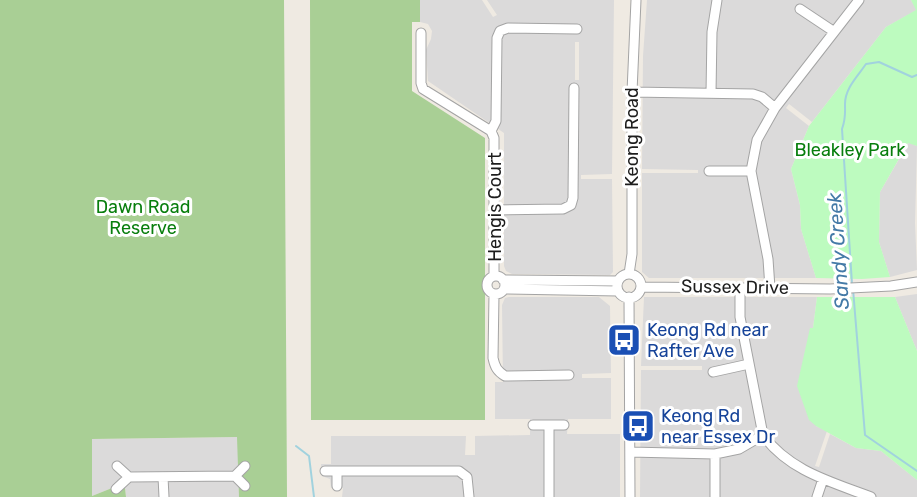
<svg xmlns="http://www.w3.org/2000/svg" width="917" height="497" viewBox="0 0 917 497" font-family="Rubik,sans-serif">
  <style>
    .residential { fill: #dbdada; fill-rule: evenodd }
    .forest { fill: #a9cf95 }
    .park { fill: #bdfbbf }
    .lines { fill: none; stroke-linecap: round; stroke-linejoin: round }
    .stream { stroke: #a1d2de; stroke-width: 2 }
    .minor-casing { stroke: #a4a4a4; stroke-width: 11 }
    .minor { stroke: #fff; stroke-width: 9 }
    .labels { text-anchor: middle; stroke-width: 6; stroke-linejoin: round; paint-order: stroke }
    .street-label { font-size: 18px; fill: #1d1d1d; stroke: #fff }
    .park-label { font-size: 18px; fill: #087e0d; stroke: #fff }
    .transit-label { font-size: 18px; fill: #164399; stroke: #fff; text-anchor: start }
    .water-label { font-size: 20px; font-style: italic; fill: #447aa7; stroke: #fff }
  </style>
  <rect width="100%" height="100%" fill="#efeae2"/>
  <path class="residential" d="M420 0H482L493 17 497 15 487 0H614L612 174 581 175V179H612L613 272 610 275 512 274 506 271 504 266V133L428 81 426 50 431 39 432 31 428 24 420 22ZM575 42H579V80H575Z
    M647 0H911L917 10 886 27 812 122 789 104 786 108 809 126 791 169 800 205 801 229 816 278H649L642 272V173H698V170L642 169 643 56Z
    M909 142 917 146 915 223 917 270 890 277 879 242 880 192Z
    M917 294V351L895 297Z
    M509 297H599L610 306 611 373 582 374V378H611V419H568L567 434H620V497H342L343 488H331L330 479 322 476 321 464H331V436H466L465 455H475V436L530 435V419H495V382H503L502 305 505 298Z
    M644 297H817L813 328 816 426 827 431 815 466 819 467 830 434 856 448 881 451 917 480V497H640L641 370H702V366H641Z
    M238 437 239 497H126L125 488H112L92 496V439Z"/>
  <path class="forest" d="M0 0H284L287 497H239L237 437 92 439V496L112 488H125L126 497H0Z
    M310 0H420V22H412V91L485 138V420H311Z"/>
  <path class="park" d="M911 0H917V146L908 143 880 192 879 242 890 277 862 279 816 278 801 229 800 205 791 169 809 126 886 27 916 10Z
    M817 297H895L917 351V480L881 451 856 448 816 426 809 420 797 386 810 328H813Z"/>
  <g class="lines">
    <path class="stream" d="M852 284 842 129C846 118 845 114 845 104 845 88 858 76 866 64L879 62 912 77 917 75
      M853 289 865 435 917 471
      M296 446 309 456 314 497"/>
    <defs>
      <path id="minor" d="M800 9 833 31
        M421 33V83L423 89 491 131 494 138V276
        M632 92 753 94 762 97 775 108
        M711 93 712 32 717 0
        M491 131 496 121 497 38 500 31 508 28 577 29
        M709 171H751
        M495 210 563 209 571 205 573 198 574 88
        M629 274 632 254V92L636 0
        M617 286a12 12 0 1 1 24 0a12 12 0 1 1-24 0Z
        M487 285a9 9 0 1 1 18 0a9 9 0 1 1-18 0Z
        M503 280 618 281
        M641 287 830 289 891 286 917 282
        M740 287V317L763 435C789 471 832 482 871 497
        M770 288 768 259 751 171 757 140 775 108 859 0
        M504 289 618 291
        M494 294 493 358C495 367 497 371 505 376L569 375
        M629 297 630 497
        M713 372 749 364
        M533 425H564
        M549 425V497
        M630 452 715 454 739 449 763 435
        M245 466 235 476 245 486
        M325 471H337V486
        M337 471H459L467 477 469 497
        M129 477 235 476
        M163 477 164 497
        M116 489 129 477 117 466
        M715 497V454
        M817 497 823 479"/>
    </defs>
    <use href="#minor" class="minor-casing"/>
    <use href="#minor" class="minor"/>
  </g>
  <defs>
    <symbol id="bus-square" viewBox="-11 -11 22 22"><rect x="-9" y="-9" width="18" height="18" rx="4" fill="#1a4fb4" stroke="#fff"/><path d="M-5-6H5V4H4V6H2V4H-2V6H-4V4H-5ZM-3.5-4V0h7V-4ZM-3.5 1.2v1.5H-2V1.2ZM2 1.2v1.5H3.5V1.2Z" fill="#fff"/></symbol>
  </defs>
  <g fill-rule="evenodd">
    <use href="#bus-square" x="605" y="321" width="38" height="38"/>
    <use href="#bus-square" x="619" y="407" width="38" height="38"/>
  </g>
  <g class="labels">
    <g class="street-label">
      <text transform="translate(632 137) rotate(-90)" y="6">Keong Road</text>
      <text transform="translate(495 207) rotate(-90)" y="6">Hengis Court</text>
      <text transform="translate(735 287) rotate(1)" y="6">Sussex Drive</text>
    </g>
    <g class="park-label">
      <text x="850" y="156">Bleakley Park</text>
      <text x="143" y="213">Dawn Road<tspan x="143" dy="21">Reserve</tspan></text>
    </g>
    <g class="transit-label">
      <text x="647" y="336">Keong Rd near<tspan x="647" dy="21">Rafter Ave</tspan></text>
      <text x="661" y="422">Keong Rd<tspan x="661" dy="21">near Essex Dr</tspan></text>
    </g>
    <g class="water-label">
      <text transform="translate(838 251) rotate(-94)" y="7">Sandy Creek</text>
    </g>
  </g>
</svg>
